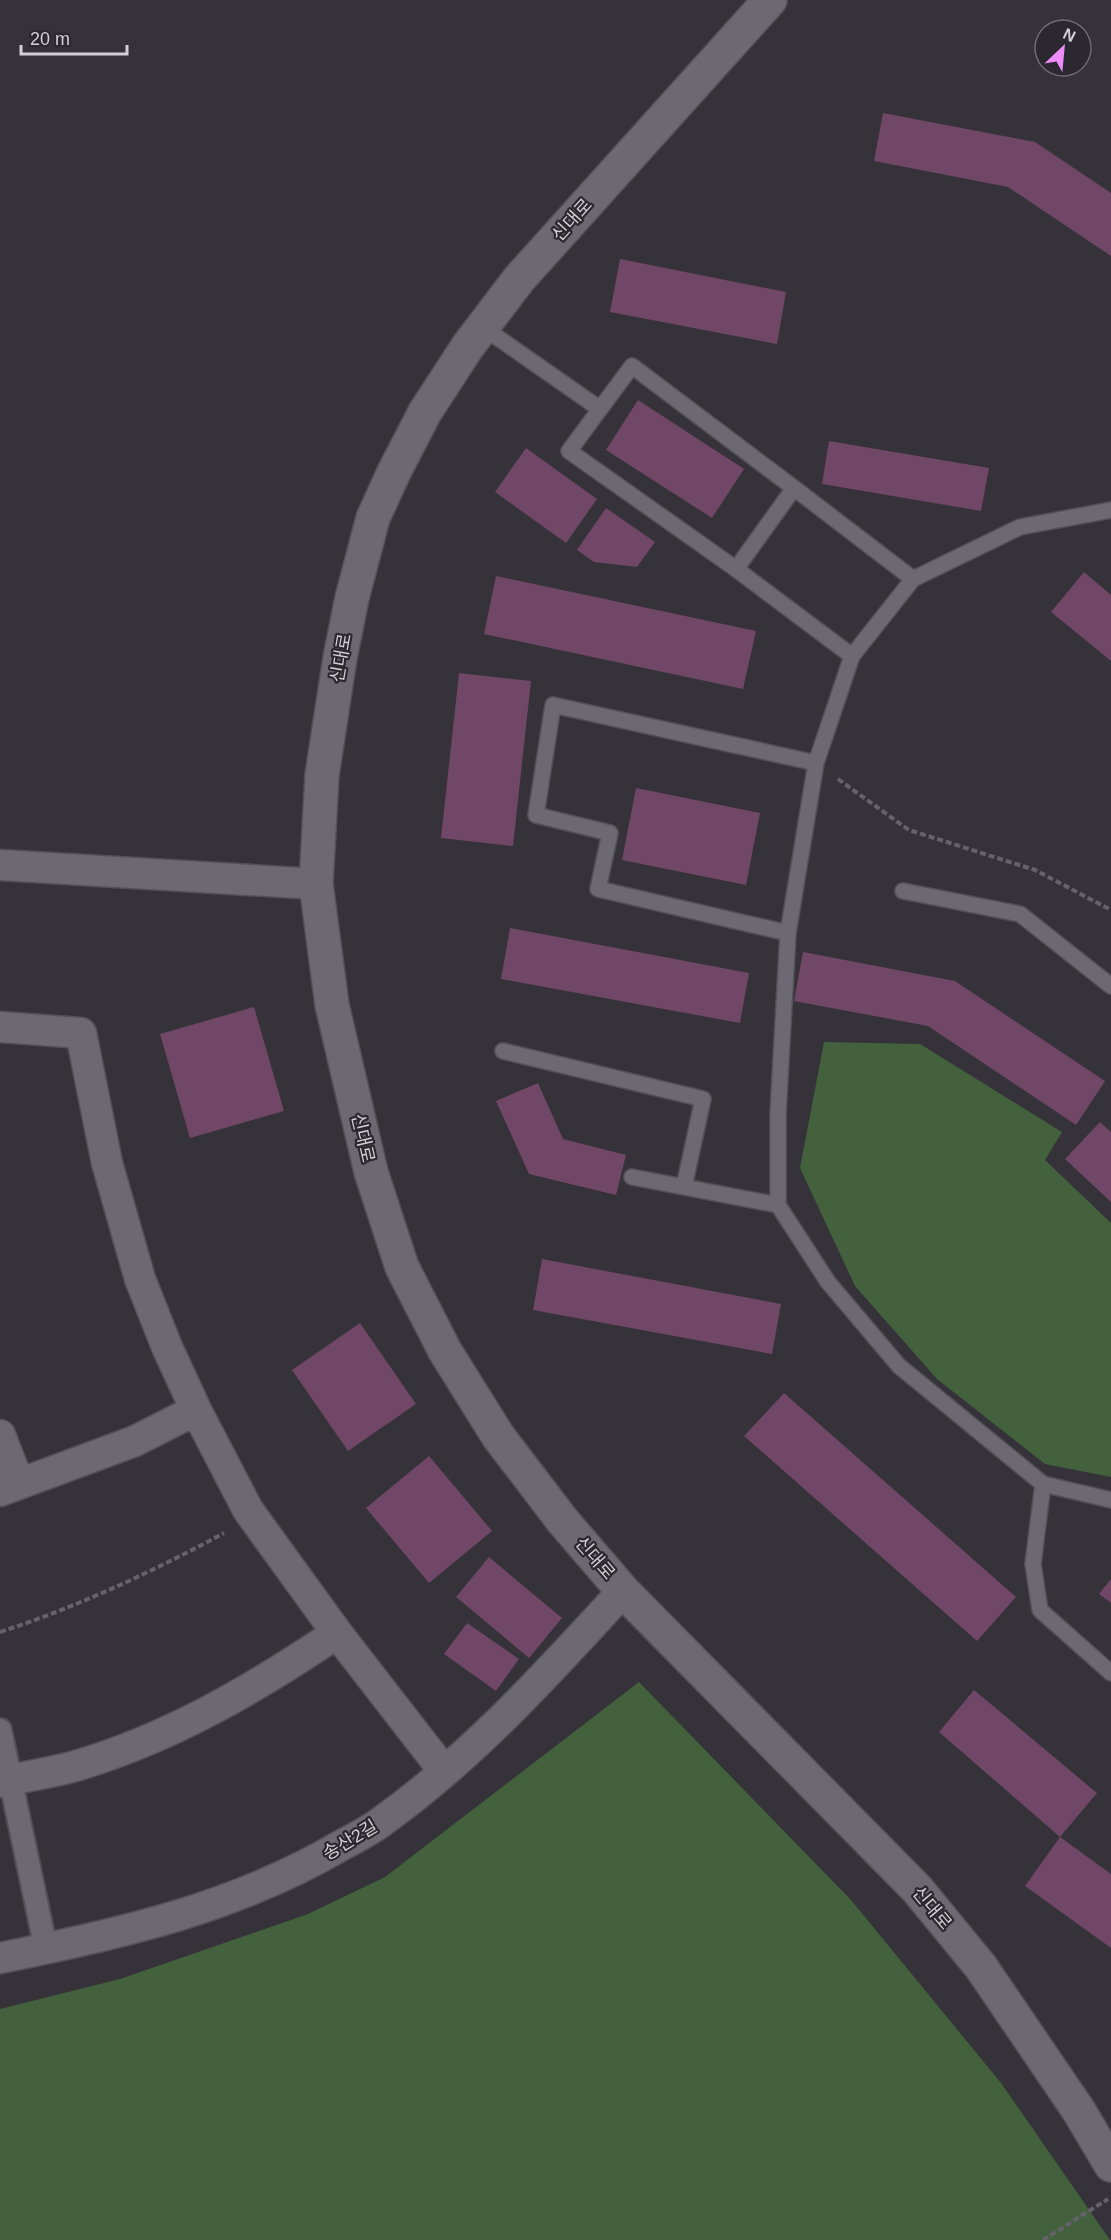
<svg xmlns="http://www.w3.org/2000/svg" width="1111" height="2240" viewBox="0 0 1111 2240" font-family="Arial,'Noto Sans KR',sans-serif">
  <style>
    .green { fill: #42613c }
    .building { fill: #704766 }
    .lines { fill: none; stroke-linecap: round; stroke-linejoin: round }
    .service-casing { stroke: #535157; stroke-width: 18 }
    .pedestrian-casing { stroke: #535157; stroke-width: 26 }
    .minor-casing { stroke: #535157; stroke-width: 33 }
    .secondary-casing { stroke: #535157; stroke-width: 36 }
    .path { stroke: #656269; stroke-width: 4; stroke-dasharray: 6 3; stroke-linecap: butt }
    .service { stroke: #6d6972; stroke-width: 15 }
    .pedestrian { stroke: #6d6972; stroke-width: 22 }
    .minor { stroke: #6d6972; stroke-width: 30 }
    .secondary { stroke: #6d6972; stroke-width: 33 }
    .labels { text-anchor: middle; stroke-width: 4.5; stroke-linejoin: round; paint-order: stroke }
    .street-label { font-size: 18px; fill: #d2d0d5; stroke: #2b2830 }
  </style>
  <rect width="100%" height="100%" fill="#36323a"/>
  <path class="green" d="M824 1042 920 1044 1062 1132 1045 1160 1111 1223V1477L1045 1464 937 1379 855 1286 800 1168Z
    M639 1682 851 1900 1001 2083 1110 2240H0V2009L120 1979 308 1914 385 1877Z"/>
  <path class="building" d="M883 113 1035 142 1111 193V256L1008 187 874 161Z
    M620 259 786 292 777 344 610 312Z
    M638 400 744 469 712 518 606 450Z
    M829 441 989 468 981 511 822 484Z
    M526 448 597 499 566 543 495 492Z
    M606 508 655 542 637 567 594 562 577 550Z
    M1084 572 1111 595V661L1051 612Z
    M496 576 756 631 743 689 484 634Z
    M459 673 531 681 513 846 441 838Z
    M636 788 760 813 746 885 622 860Z
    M510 928 749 973 740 1023 501 979Z
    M803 952 955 981 1105 1081 1076 1125 928 1026 794 1001Z
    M254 1007 284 1111 190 1138 160 1034Z
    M538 1083 563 1139 626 1155 616 1195 529 1174 496 1101Z
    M1100 1122 1111 1132V1202L1065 1159Z
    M542 1259 781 1304 772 1354 533 1310Z
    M360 1323 416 1404 348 1451 292 1370Z
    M784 1393 1016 1597 977 1641 744 1436Z
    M429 1456 492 1531 429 1583 366 1508Z
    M489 1557 562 1618 529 1658 456 1597Z
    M1111 1579V1603L1099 1594Z
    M467 1623 519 1659 496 1691 444 1654Z
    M974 1690 1097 1793 1060 1837 939 1732Z
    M1060 1837 1111 1874V1948L1025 1886Z"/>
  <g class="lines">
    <defs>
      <path id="service" d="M481 326 600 409 569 451 736 569 794 488 632 366 600 409
        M736 569 852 656 913 579 794 488
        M913 579 1020 527 1111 510
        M816 763 788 933 598 889 610 833 536 815 553 705 816 763 852 656
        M903 891 1020 914 1111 986
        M503 1051 703 1099 684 1187
        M632 1177 778 1205V1114L788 933
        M778 1205 828 1282 899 1366 1043 1484 1111 1500
        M1043 1484 1033 1564 1040 1610 1111 1673"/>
      <path id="pedestrian" d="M0 1730 46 1949"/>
      <path id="minor" d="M0 865 316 884
        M0 1027 81 1033 107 1163 140 1279 167 1347 196 1410 248 1510 337 1633 444 1771
        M0 1435 19 1484
        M0 1491 135 1441 196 1410
        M0 1782C24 1777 48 1773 72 1767 169 1739 254 1689 337 1633
        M0 1958C120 1934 235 1908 342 1845 355 1838 369 1831 381 1822 472 1757 548 1673 623 1591"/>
      <path id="secondary" d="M770 0 519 279 468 346 425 412 394 472 373 518 352 598 340 658 322 775 316 884 332 1005 371 1172 402 1267 445 1351 498 1436 562 1520 623 1591 917 1889 981 1967 1079 2111 1111 2165"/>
    </defs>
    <use href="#service" class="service-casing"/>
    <use href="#pedestrian" class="pedestrian-casing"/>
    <use href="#minor" class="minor-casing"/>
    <use href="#secondary" class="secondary-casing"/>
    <path class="path" d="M838 779 909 830 1035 870 1111 910
      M0 1632C77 1607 152 1572 224 1533
      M1043 2240 1108 2199"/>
    <use href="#service" class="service"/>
    <use href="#pedestrian" class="pedestrian"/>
    <use href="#minor" class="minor"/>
    <use href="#secondary" class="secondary"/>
  </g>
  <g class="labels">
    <g class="street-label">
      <text transform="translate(572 220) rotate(-48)" y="6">신대로</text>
      <text transform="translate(341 658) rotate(-80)" y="6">신대로</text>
      <text transform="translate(363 1138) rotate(77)" y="6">신대로</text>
      <text transform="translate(595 1558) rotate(49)" y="6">신대로</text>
      <text transform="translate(350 1840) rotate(-31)" y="6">송산2길</text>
      <text transform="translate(932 1908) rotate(50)" y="6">신대로</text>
    </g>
  </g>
  <g transform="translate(1063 48) rotate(26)"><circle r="28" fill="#2b2830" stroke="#6e6b72" stroke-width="1.5"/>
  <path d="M0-4.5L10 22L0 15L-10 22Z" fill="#ee8cf9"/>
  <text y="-9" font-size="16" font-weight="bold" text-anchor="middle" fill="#d2d0d5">N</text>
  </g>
  <path d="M21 45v9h106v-9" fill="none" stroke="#d2d0d5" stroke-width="3"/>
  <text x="30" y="45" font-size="18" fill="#d2d0d5" stroke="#2b2830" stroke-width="4.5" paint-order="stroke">20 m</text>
</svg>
